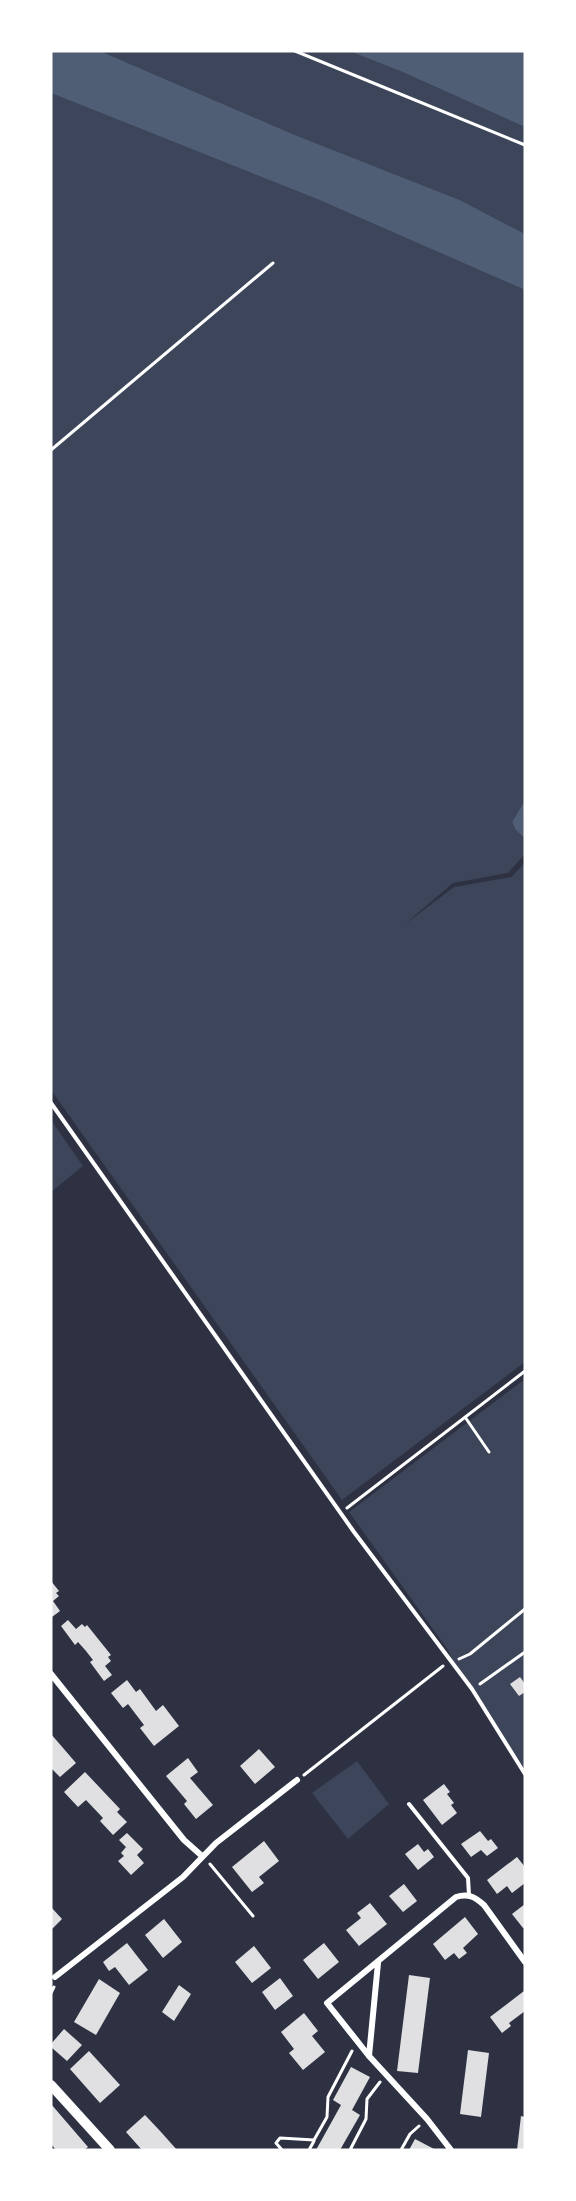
<svg xmlns="http://www.w3.org/2000/svg" width="576" height="2201" viewBox="0 0 576 2201" font-family="'Source Serif 4',serif">
  <style>
    .green { fill: #3c4559 }
    .water { fill: #4f5d75 }
    .building { fill: #e0e0e3 }
    .lines { fill: none; stroke-linecap: round; stroke-linejoin: round }
    .path { stroke: #fff; stroke-width: 3 }
    .service { stroke: #fff; stroke-width: 4 }
    .minor { stroke: #fff; stroke-width: 6 }
    .secondary { stroke: #fff; stroke-width: 10 }
  </style>
  <rect width="100%" height="100%" fill="#2d3142"/>
  <path class="green" d="M100 51H349L400 71 525 127V234L460 200 295 135Z
    M51 93 317 199 525 290V800L512 822 515 829 525 840V854L508 873 453 883 405 924 454 887 511 877 525 863V1362L342 1500 51 1090Z
    M51 1120 83 1166 51 1192Z
    M525 1379V1769L454 1663 448 1650 349 1512Z
    M357 1761 389 1804 348 1839 312 1793Z"/>
  <path class="water" d="M51 51H100L295 135 460 200 525 234V290L317 199 51 93Z
    M349 51H525V127L400 71Z
    M525 800V837L524 838 515 829 512 822Z"/>
  <path class="building" d="M51 1581 59 1591 56 1593 59 1596 53 1601 60 1611 52 1617Z
    M68 1620 76 1629 82 1624 85 1627 87 1625 111 1655 108 1657 111 1661 105 1666 112 1675 104 1681 90 1662 93 1660 86 1651 78 1642 75 1645 61 1626Z
    M520 1677 525 1684V1692L519 1696 510 1684Z
    M127 1680 136 1692 140 1689 156 1711 163 1705 179 1726 154 1746 140 1728 144 1725 128 1704 123 1708 111 1693Z
    M51 1734 76 1763 60 1777 51 1768Z
    M259 1749 275 1767 255 1784 240 1766Z
    M188 1758 198 1772 190 1778 213 1805 196 1819 184 1804 187 1801 166 1776Z
    M85 1772 120 1809 117 1812 127 1822 113 1835 100 1821 103 1818 86 1800 78 1807 64 1792Z
    M444 1784 450 1792 447 1794 454 1803 451 1805 457 1813 442 1825 423 1800Z
    M480 1831 488 1841 491 1839 498 1848 487 1856 481 1850 471 1857 461 1844Z
    M127 1833 143 1849 137 1855 144 1863 131 1875 118 1861 124 1856 121 1853 126 1847 119 1840Z
    M264 1841 279 1861 259 1877 264 1883 252 1892 232 1867Z
    M418 1844 424 1852 428 1849 434 1857 418 1870 405 1854Z
    M517 1857 525 1867V1883L512 1893 507 1886 497 1894 487 1880Z
    M404 1884 417 1901 403 1912 389 1896Z
    M370 1903 387 1924 359 1946 346 1930 361 1918 357 1913Z
    M525 1904V1927L523 1928 512 1914Z
    M51 1907 62 1919 51 1930Z
    M465 1917 478 1934 463 1948 467 1953 459 1959 454 1953 445 1960 433 1944Z
    M164 1919 182 1942 163 1958 145 1935Z
    M127 1943 148 1970 129 1985 115 1967 109 1971 103 1962Z
    M324 1943 339 1962 318 1979 303 1960Z
    M254 1946 271 1968 252 1983 235 1962Z
    M409 1975 430 1978 418 2073 397 2071Z
    M280 1978 293 1996 275 2010 262 1992Z
    M99 1979 120 1993 96 2035 74 2022Z
    M179 1985 191 1994 174 2021 162 2012Z
    M524 1991 525 2011 509 2023 511 2026 502 2033 490 2017Z
    M304 2013 318 2031 312 2036 325 2052 303 2070 289 2053 294 2049 281 2032Z
    M64 2029 82 2045 67 2061 51 2047V2044Z
    M468 2050 489 2053 481 2117 460 2114Z
    M89 2051 120 2085 100 2103 70 2069Z
    M351 2067 370 2077 352 2110 360 2115 340 2150H316L341 2105 333 2100Z
    M51 2104 88 2147 84 2150H56L51 2144Z
    M145 2115 161 2132 177 2150H142L126 2132Z
    M521 2116 525 2117V2150H517Z
    M415 2139 436 2150H409Z"/>
  <g class="lines">
    <path class="path" d="M295 51 525 145
      M51 450 273 263
      M465 1417 489 1452
      M347 1508 525 1371
      M459 1659 470 1654 525 1609
      M480 1684 525 1652
      M304 1775 443 1666
      M210 1864 253 1916
      M51 1993 54 1987
      M282 2150 276 2143 280 2138 314 2140 327 2117 328 2097 352 2051
      M309 2150 314 2141
      M350 2150 366 2119 367 2099 380 2082
      M401 2150 410 2134 419 2126"/>
    <path class="service" d="M51 1103 354 1532 472 1689 525 1774
      M409 1804 468 1878 469 1895"/>
    <path class="minor" d="M51 1674 184 1840 202 1856
      M55 1977 183 1877 216 1843 297 1780
      M369 2056 378 1963
      M451 2150 427 2119 369 2056 327 2003 456 1897C468 1893 475 1897 484 1905L525 1962"/>
    <path class="secondary" d="M51 2085 110 2150"/>
  </g>
  <rect width="576" height="2201" fill="none" stroke="#ffffff" stroke-width="105"/>
</svg>
